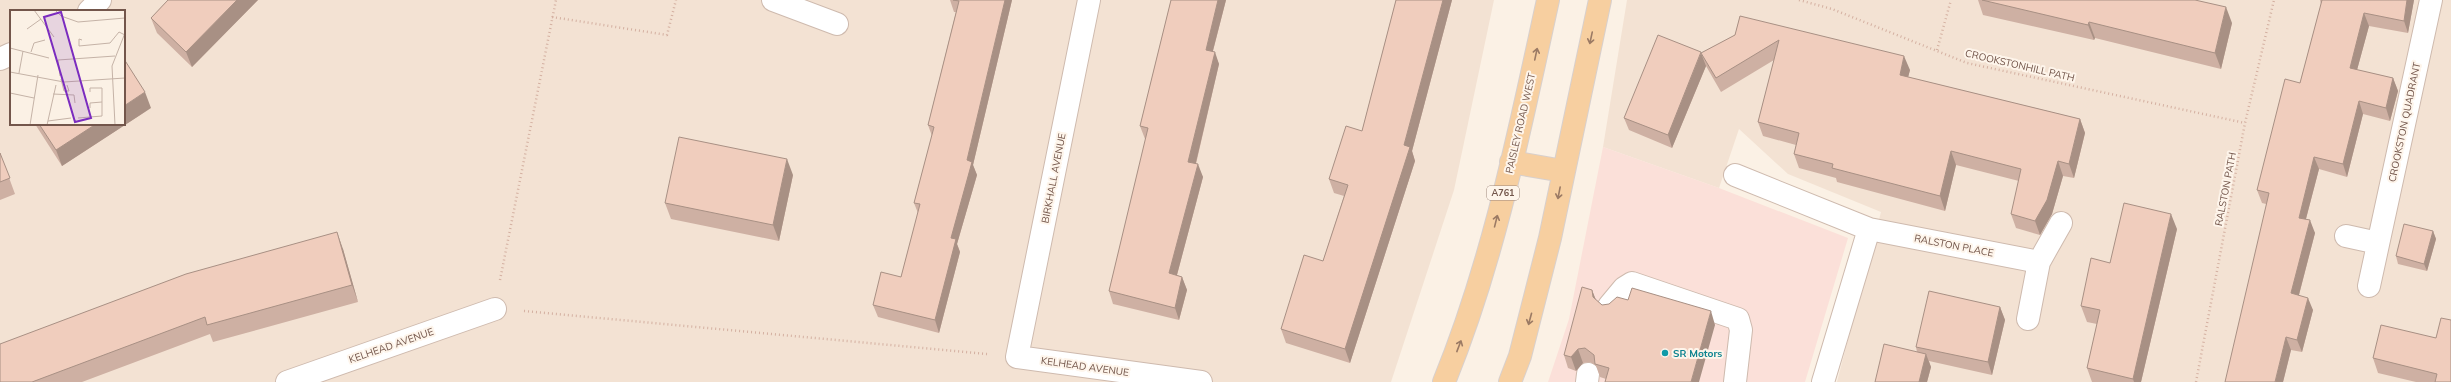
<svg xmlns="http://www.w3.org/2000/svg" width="2451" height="382" viewBox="0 0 2451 382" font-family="Mulish,sans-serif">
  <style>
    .residential { fill: #f3e2d3; fill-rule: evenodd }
    .commercial { fill: #fbe0d9 }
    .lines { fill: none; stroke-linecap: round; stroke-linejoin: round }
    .minor-casing { stroke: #cebaae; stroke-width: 24 }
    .major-casing { stroke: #d8d0cd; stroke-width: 24 }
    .path { stroke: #d4b0a1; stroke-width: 2.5; stroke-dasharray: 1 3; stroke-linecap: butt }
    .minor { stroke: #fff; stroke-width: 22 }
    .major { stroke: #f7cfa0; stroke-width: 22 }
    .wall { fill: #ceb0a3 }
    .shaded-wall { fill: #a89084 }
    .building { fill: #f0cdbd; stroke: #a89084 }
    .oneway { stroke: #9b7a64 }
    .culture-dot { fill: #0f9aa8; stroke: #fef5eb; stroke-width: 1.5 }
    .labels { text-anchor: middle; stroke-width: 4; stroke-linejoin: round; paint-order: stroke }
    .shield { fill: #fef5eb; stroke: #9d867b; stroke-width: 1 }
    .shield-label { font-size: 9px; font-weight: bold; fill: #73564b }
    .street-label { font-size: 10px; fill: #73564b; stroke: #fef5eb }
    .culture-label { font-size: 10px; font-weight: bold; fill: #0d838f; stroke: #fef5eb; text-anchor: start }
    .inset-road { fill: none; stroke: #c5b3a7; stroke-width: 1 }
    .view { fill: #7b2cbf; fill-opacity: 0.15; stroke: #7b2cbf; stroke-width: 2 }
    .inset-edge { fill: none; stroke: #73564b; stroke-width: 2 }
  </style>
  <rect width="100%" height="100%" fill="#fbf1e5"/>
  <path class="residential" d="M0 0H1494L1454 190 1391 382H0ZM11 11H124V124H11Z
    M1627 0H2451V382H1837L1881 212 1788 174 1739 129 1719 188 1603 147Z"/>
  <path class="commercial" d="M1603 147 1719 188 1848 238 1805 382H1548L1569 319Z"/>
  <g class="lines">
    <defs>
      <path id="minor" d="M773 0 837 24
        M1089 0 1017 357 1201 382
        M89 11 100 0
        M0 59 11 54
        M1735 175 1869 229
        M2346 236 2378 243
        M2369 286 2431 0
        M1609 306 1624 288 1632 283 1738 319 1741 330 1735 382
        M2028 319 2039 262 2061 223
        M287 382 495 309
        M1587 382 1588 374
        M1823 382 1869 229 2039 262"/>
      <path id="major" d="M1511 162 1563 171
        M1444 382C1494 260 1520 128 1548 0
        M1510 382 1520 356 1550 238 1600 0"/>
    </defs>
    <use href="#minor" class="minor-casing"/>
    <use href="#major" class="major-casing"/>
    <path class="path" d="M1799 0 1832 9 1967 63 2245 123
      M552 17 667 35 676 0
      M1937 50 1951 0
      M500 280 556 0
      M524 311 987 354
      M2196 382 2245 123 2274 0"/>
    <use href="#minor" class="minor"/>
    <use href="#major" class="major"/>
  </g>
  <path class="wall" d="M168 0H258L192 67 157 33 151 18Z
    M950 0H1012L973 165 977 175 957 244 960 252 939 333 878 317 873 305 901 277 918 213 914 203 932 136 928 125 956 12H954Z
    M1171 0H1226L1213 51 1219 64 1196 164 1203 177 1177 275 1182 277 1187 290 1179 320 1113 304 1109 291 1146 139H1145L1140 126Z
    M1396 0H1452L1412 151 1415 161 1350 363 1286 343 1281 329 1323 261 1344 196 1334 193 1329 179 1362 131Z
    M1978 0H1982L2232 23 2221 69 2095 38 2094 40 1983 15Z
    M2320 0H2414L2408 33 2369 26 2357 70 2393 78 2398 91 2390 121 2363 114 2347 177 2319 169 2306 219 2315 233 2299 295 2313 310 2302 352 2291 350 2283 382 2266 204 2262 203 2257 190 2300 83 2321 4Z
    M1740 16 1910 70 1908 77 2080 119 2085 133 2074 178 2063 176 2052 214 2040 235 2016 228 2011 214 2019 181 1956 165 1945 211 1837 182 1836 178 1799 168 1794 154 1796 145 1763 136 1758 122 1774 60 1721 92 1706 66 1672 148 1629 130 1624 118 1702 53 1735 35Z
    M151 108 62 166 35 124H124Z
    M0 153 15 194 0 200Z
    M793 175 779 241 671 219 665 203Z
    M2177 229 2141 382H2092L2087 368 2097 324 2087 322 2081 306 2110 263Z
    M2433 231 2436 239 2427 271 2398 264 2396 256Z
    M343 249 358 302 213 342 210 334 82 382H0Z
    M1592 290 1596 300 1602 305 1715 325 1606 379 1600 377 1596 366 1590 362 1583 363 1576 371 1568 368 1564 355Z
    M2000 307 2005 320 1992 375 1929 361 1931 367 1927 382H1875L1917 352 1916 347Z
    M2436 338 2451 382H2416L2378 373 2373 358Z"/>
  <path class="shaded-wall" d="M237 0H258L192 67 186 52Z
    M1005 0H1012L973 165 977 175 957 244 960 252 939 333 935 320 951 238 967 160Z
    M1218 0H1226L1210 62 1206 50Z
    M1443 0H1452L1412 151 1415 161 1350 363 1345 349 1404 145Z
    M2407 0H2414L2408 33 2404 21Z
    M2226 7 2232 23 2221 69 2215 53Z
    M2364 13 2369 26 2354 81 2350 68Z
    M2089 22 2095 38 2094 40 2088 25Z
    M1215 52 1219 64 1193 175 1188 162Z
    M1701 53 1706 66 1672 148 1668 135Z
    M1904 56 1910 70 1905 89 1900 75Z
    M2393 78 2398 91 2390 121 2386 108Z
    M145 92 151 108 62 166 56 150 96 124H124V106Z
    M2359 101 2363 114 2347 177 2343 164Z
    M2080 119 2085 133 2074 178 2069 164Z
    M1951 151 1956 165 1945 211 1940 196Z
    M2314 157 2319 169 2303 230 2299 218Z
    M787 159 793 175 779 241 773 225Z
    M2058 161 2063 176 2052 214 2040 235 2035 221Z
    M1198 164 1203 177 1174 286 1169 273Z
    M2171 214 2177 229 2141 382H2134L2133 379Z
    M2310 220 2315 233 2296 306 2291 293Z
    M2433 231 2436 239 2427 271 2424 264Z
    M337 232 343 249 358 302 352 285Z
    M1182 277 1187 290 1179 320 1175 308Z
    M1592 290 1597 303 1593 297Z
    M2308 298 2313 310 2302 352 2297 340Z
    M2000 307 2005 320 1992 375 1988 362Z
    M1711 311 1715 325 1699 382H1691Z
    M2286 337 2291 350 2283 382H2275Z
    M1578 349 1583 363 1576 371 1571 357Z
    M1926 354 1931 367 1927 382H1919Z"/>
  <path class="building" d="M168 0H237L186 52 151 18Z
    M953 0H1005L967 160 972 162 951 238 956 239 935 320 873 305 881 272 901 277 920 204 914 203 934 127 928 125 959 1Z
    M1171 0H1218L1206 50 1215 52 1188 162 1198 164 1169 273 1182 277 1175 308 1109 291 1148 128 1140 126Z
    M1396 0H1443L1404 145 1410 147 1345 349 1281 329 1304 255 1323 261 1348 185 1329 179 1346 126 1362 131Z
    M1982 0H2195L2226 7 2215 53 2089 22 2088 25Z
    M2322 0H2407L2404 21 2364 13 2350 68 2393 78 2386 108 2359 101 2343 164 2314 157 2299 218 2310 220 2291 293 2308 298 2297 340 2286 337 2275 382H2225L2269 193 2257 190 2285 79 2300 83Z
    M1740 16 1904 56 1900 75 2080 119 2069 164 2058 161 2047 200 2035 221 2011 214 2021 169 1951 151 1940 196 1832 168 1833 164 1794 154 1799 133 1758 122 1779 40 1716 78 1701 53 1735 35Z
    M1658 35 1701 52 1668 135 1624 118Z
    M124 59 145 92 124 106Z
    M39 124H96L56 150Z
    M679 137 787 159 773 225 665 203Z
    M0 153 10 178 0 182Z
    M2124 203 2171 214 2133 379 2087 368 2100 310 2081 306 2091 258 2110 263Z
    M2404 224 2433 231 2424 264 2396 256Z
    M337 232 352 285 207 325 205 317 32 382H0V344L186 274Z
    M1582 287 1592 290 1593 297 1602 305 1609 304 1617 297 1628 300 1632 288 1711 311 1691 382H1605L1609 368 1595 364 1594 355 1585 348 1578 349 1571 357 1564 355Z
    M1929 291 2000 307 1988 362 1916 347Z
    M2441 318 2451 320V382H2435L2437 374 2373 358 2381 325 2436 338Z
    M1884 344 1926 354 1919 382H1875Z"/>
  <defs><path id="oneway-shaft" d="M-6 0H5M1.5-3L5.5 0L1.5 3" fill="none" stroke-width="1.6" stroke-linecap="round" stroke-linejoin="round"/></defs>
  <g class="oneway">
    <use href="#oneway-shaft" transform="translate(1591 38) rotate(102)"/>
    <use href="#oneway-shaft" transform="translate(1536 54) rotate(-78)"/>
    <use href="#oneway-shaft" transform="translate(1559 193) rotate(101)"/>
    <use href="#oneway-shaft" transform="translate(1496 221) rotate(-76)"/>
    <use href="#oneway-shaft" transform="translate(1530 319) rotate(105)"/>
    <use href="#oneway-shaft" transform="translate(1459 346) rotate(-69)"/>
  </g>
  <circle class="culture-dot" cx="1665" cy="353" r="4"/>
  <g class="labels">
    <rect class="shield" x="1487" y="186" width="32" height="14" rx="3"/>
    <g class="shield-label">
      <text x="1503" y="196">A761</text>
    </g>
    <g class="street-label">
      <text transform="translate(2020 65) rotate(13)" y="4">CROOKSTONHILL PATH</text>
      <text transform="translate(2404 122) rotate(-78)" y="4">CROOKSTON QUADRANT</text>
      <text transform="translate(1520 123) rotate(-77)" y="4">PAISLEY ROAD WEST</text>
      <text transform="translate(1053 178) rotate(-79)" y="4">BIRKHALL AVENUE</text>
      <text transform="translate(2225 189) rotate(-79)" y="4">RALSTON PATH</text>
      <text transform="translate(1954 245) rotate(11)" y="4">RALSTON PLACE</text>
      <text transform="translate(391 345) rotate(-19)" y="4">KELHEAD AVENUE</text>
      <text transform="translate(1085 366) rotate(8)" y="4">KELHEAD AVENUE</text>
    </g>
    <g class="culture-label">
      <text x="1673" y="357">SR Motors</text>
    </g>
  </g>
  <g transform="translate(10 10)">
    <rect width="115" height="115" fill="#fbf1e5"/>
    <path class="inset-road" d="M24 0 44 27M45 0 51 6 68 12 115 8M17 19 31 9M72 30 69 29V36L100 33 109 22 115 25M0 38 39 48M21 42 24 33 35 30M0 62 54 72 115 68M9 63 13 41M50 66 48 50 105 46M51 69 54 81H59L57 75M0 83 24 88M43 84 64 85 65 93M80 98V93L92 92M68 108 92 106V78H80V82M38 111 61 108M20 115 28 65M37 115 46 75M105 115 102 56 115 23"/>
    <path class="view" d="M51 2 81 108 65 112 34 7Z"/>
    <rect width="115" height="115" class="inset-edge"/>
  </g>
</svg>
